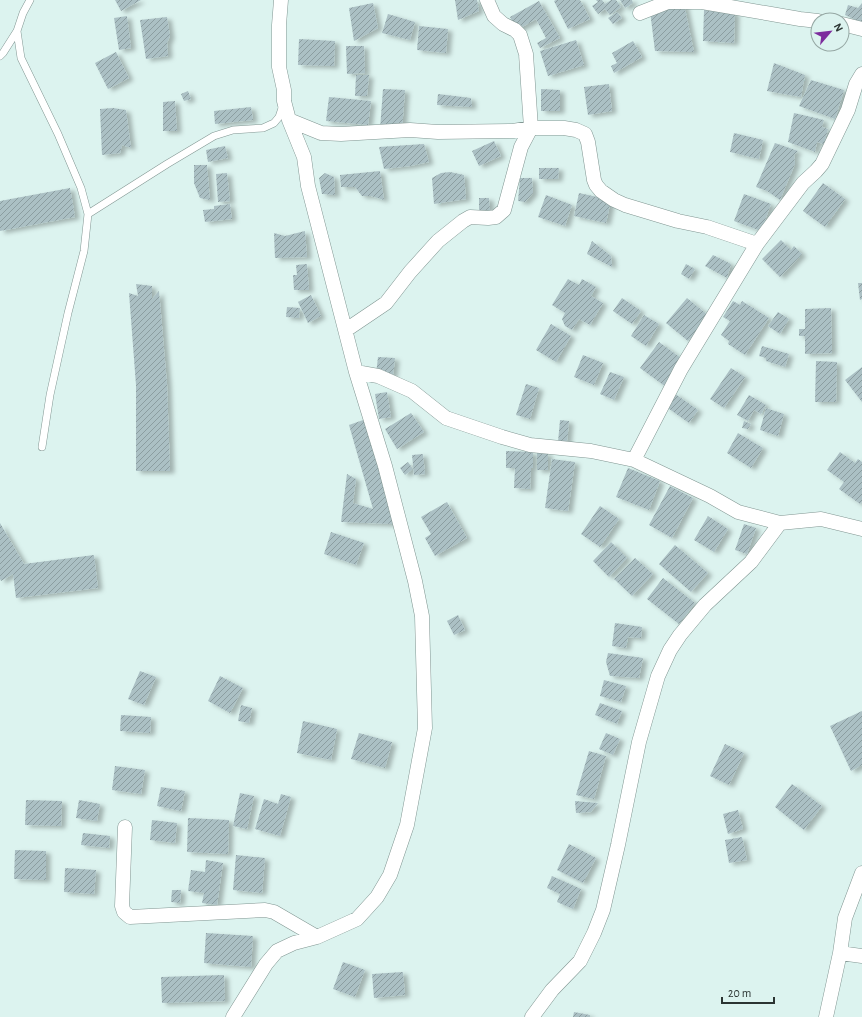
<svg xmlns="http://www.w3.org/2000/svg" width="862" height="1017" viewBox="0 0 862 1017" font-family="'Alegreya Sans',sans-serif">
  <style>
    .building { fill: url(#building-hatch); filter: url(#shadow) }
    .lines { fill: none; stroke-linecap: round; stroke-linejoin: round }
    .lane-casing { stroke: #819692; stroke-width: 8 }
    .street-casing { stroke: #819692; stroke-width: 15 }
    .lane { stroke: #fff; stroke-width: 7 }
    .street { stroke: #fff; stroke-width: 14 }
  </style>
  <defs>
    <pattern id="building-hatch" width="6" height="6" patternUnits="userSpaceOnUse"><rect width="6" height="6" fill="#abc0c4"/><path d="M-1 1l2-2M0 6l6-6M5 7l2-2" fill="none" stroke="#8b9da0"/></pattern>
    <filter id="shadow"><feDropShadow dx="4.5" dy="2.5" stdDeviation="2" flood-color="#0004"/></filter>
  </defs>
  <rect width="100%" height="100%" fill="#dcf3ef"/>
  <path class="building" d="M115 0H141L121 11Z
    M455 0H477L479 11 458 20Z
    M556 0H580L590 19 568 29 554 1Z
    M596 0H602L605 4 611 0H616L621 7 610 15 605 9 598 14 592 6 598 2Z
    M620 0H632L633 3 625 8Z
    M539 1 560 38 540 48 537 43 546 38 536 19 517 30 510 17Z
    M373 3 378 28 354 41 349 8Z
    M862 3V23L845 15 848 5 858 8Z
    M684 4 694 52 655 51 650 11Z
    M704 10 735 12 734 43 703 41Z
    M617 12 622 18 613 24 608 18Z
    M388 14 415 22 410 40 382 33Z
    M127 16 131 48 119 50 114 18Z
    M167 17 170 36 167 43 168 56 146 59 140 20Z
    M419 26 448 29 446 53 417 50Z
    M299 39 335 41 334 66 298 65Z
    M576 40 584 65 548 76 540 51Z
    M633 41 642 57 614 73 611 66 617 63 612 53Z
    M346 46H364L365 73 347 74Z
    M116 52 129 78 108 89 95 63Z
    M774 63 805 75 801 97 767 91Z
    M356 75H369L367 96H355Z
    M811 80 844 90 835 119 799 106Z
    M609 84 612 111 588 115 584 87Z
    M383 89 405 90 402 130 380 129Z
    M541 89 560 90V111H541Z
    M188 91 191 99 184 101 181 94Z
    M438 94 471 98 472 107 437 105Z
    M329 97 371 101 368 125 326 121Z
    M175 101 177 131H163V102Z
    M251 107 253 120 215 124 214 111Z
    M113 108 126 110 131 148 122 145 120 153 102 155 100 109Z
    M794 113 824 120 822 127 828 129 824 144 817 142 815 152 788 142Z
    M734 133 763 140 759 159 730 152Z
    M494 141 501 156 479 166 472 151Z
    M775 143 798 151 794 155 795 164 780 200 767 191 756 187Z
    M424 144 429 162 410 166 384 169 379 147Z
    M225 146 228 158 208 162 206 150Z
    M194 165H207L210 200 200 198 194 183Z
    M539 168H559L558 179H539Z
    M380 171 384 200 371 196H362L355 187H341L340 175Z
    M450 172 464 175 466 199 434 204 432 178 441 173Z
    M227 173 230 201 218 202 216 174Z
    M325 173 334 177 335 195 322 194 319 178Z
    M520 178H532L533 193 525 202 518 201Z
    M823 183 845 199 825 227 803 211Z
    M70 188 75 217 0 231V201Z
    M579 193 611 200 606 223 574 216Z
    M744 194 771 204 761 231 734 221Z
    M546 195 572 205 565 226 538 217Z
    M479 198H489L490 210 479 211Z
    M230 204 232 219 205 222 203 210 214 209V206Z
    M305 231 307 257 275 258 274 233 285 236Z
    M781 240 791 250 794 246 802 254 780 277 762 259Z
    M592 241 611 256 612 267 587 254Z
    M713 255 731 264 727 278 705 266Z
    M307 264 309 290H294L293 275H297L296 265Z
    M686 264 695 269 689 279 681 274Z
    M568 279 579 285 582 279 596 287 591 296 603 303 590 325 579 319 572 330 565 326 562 319 565 313 552 305Z
    M858 283H862V299L860 300Z
    M136 284 152 286V299L159 291 167 384 170 471H136V385L129 293 138 296Z
    M311 295 321 316 308 323 298 302Z
    M622 298 641 311 632 324 613 311Z
    M687 298 709 316 688 341 666 323Z
    M733 301 740 305 742 301 769 318 745 355 728 344 729 341 721 335 730 321 723 317Z
    M287 307 300 308 299 318 286 317Z
    M831 308 832 353 805 354V336H799V329H805V309Z
    M778 312 789 319 780 334 768 326Z
    M644 315 659 324 646 346 631 336Z
    M551 324 571 336 556 362 536 350Z
    M659 342 685 361 666 387 640 368Z
    M762 346 789 354 785 367 766 361V358L759 356Z
    M583 355 603 363 594 385 574 377Z
    M378 357 395 358 393 376 376 374Z
    M816 361 837 362 836 402H815Z
    M862 367V402L845 380Z
    M731 368 745 377 724 408 710 399Z
    M610 372 624 377 614 400 600 394Z
    M526 384 539 388 530 419 516 415Z
    M387 392 391 417 379 419 375 394Z
    M674 393 698 410 689 423 665 406Z
    M749 395 766 405 761 414 754 410 748 421 737 415Z
    M766 408 784 414 778 436 760 430Z
    M411 413 424 432 397 449 385 429Z
    M366 419 394 524 341 522 347 474 356 479 353 503 373 509 349 425Z
    M560 420 569 421 567 443 558 442Z
    M744 421 751 424 748 429 742 428Z
    M738 433 763 448 751 468 727 453Z
    M506 451 533 452V468H531L530 489 514 488 515 468H506Z
    M840 452 855 463 858 459 862 462V502L860 504 839 489 844 482 827 470Z
    M537 453H548V470H537Z
    M423 454 425 474 414 475 412 455Z
    M552 459 575 462 568 511 545 508Z
    M408 462 413 469 405 475 400 468Z
    M628 468 660 481 649 510 616 497Z
    M670 486 693 498 672 538 649 525Z
    M447 502 467 538 435 556 425 538 431 534 421 517Z
    M600 506 619 519 600 547 581 534Z
    M708 516 728 529 714 552 694 540Z
    M0 523 24 564 94 555 98 588 16 598 13 574 1 581 0 579Z
    M744 524 756 528 747 554 735 550Z
    M331 532 364 543 356 565 324 554Z
    M611 542 627 558 609 577 593 561Z
    M675 545 708 573 691 592 659 564Z
    M635 558 653 574 632 596 614 579Z
    M663 578 695 603 679 624 647 599Z
    M458 615 465 630 454 635 447 621Z
    M615 623 642 627 641 638 628 637 626 648 612 646Z
    M608 653 643 658 639 678 610 676 606 662Z
    M140 671 156 677 144 705 128 699Z
    M220 676 243 688 230 713 208 701Z
    M604 680 626 686 621 702 600 696Z
    M600 703 622 711 617 724 595 715Z
    M241 705 252 708 249 723 238 721Z
    M862 711V765L851 771 830 726Z
    M121 715 151 717 150 733 120 731Z
    M303 721 337 729 331 760 297 753Z
    M359 733 392 742 385 768 351 759Z
    M606 733 620 739 613 755 599 749Z
    M725 744 744 753 729 785 710 776Z
    M589 751 606 756 594 799 576 795Z
    M115 766 145 770 141 794 112 790Z
    M792 784 822 806 804 830 775 807Z
    M161 787 185 791 181 811 157 806Z
    M240 793 254 796 247 829 233 826Z
    M281 794 291 797 280 836 255 829 264 799 278 804Z
    M26 800 62 801 61 826 25 825Z
    M79 800 100 804 97 821 76 818Z
    M575 801 598 803 591 812 576 813Z
    M738 810 743 829 728 834 723 814Z
    M188 818 229 820 228 854 187 852Z
    M152 820 177 823 175 843 150 840Z
    M83 833 110 836 109 848 81 845Z
    M742 837 747 860 729 863 725 840Z
    M569 844 596 858 583 883 557 870Z
    M15 850 46 851V880L14 879Z
    M236 855 265 858 262 893 233 890Z
    M206 860 223 863 217 905 202 903 204 893 188 891 191 870 205 872Z
    M65 868 96 870 94 894 64 892Z
    M552 876 581 889 573 909 557 902 560 894 547 888Z
    M172 890H181L180 903 171 902Z
    M206 933 253 936 251 967 204 963Z
    M343 962 365 970 355 997 333 989Z
    M403 972 405 995 374 998 372 974Z
    M224 975 225 1001 162 1003 161 977Z
    M574 1012 590 1015V1017H573Z"/>
  <g class="lines">
    <defs>
      <path id="lane" d="M30 0 23 13 17 31 21 58 58 134 81 188 88 214 84 251 68 313 50 395 42 447
        M0 56 3 53 17 31
        M88 214 167 164 214 136 233 130 263 128 274 123 279 117 283 105"/>
      <path id="street" d="M640 13 668 2H702L800 19 818 21
        M842 24 862 29
        M289 120 321 133 341 134 410 130 438 132 513 131 531 128H564L576 130 585 134 588 142 594 180 596 185 601 191 614 200 625 205 678 221 707 227 757 244
        M346 330 386 303 410 272 438 241 463 221 470 217 488 218 496 217 504 210 521 147 531 128 526 54 520 35 515 30 503 24 494 16 487 0
        M356 372 378 376 412 391 446 418 502 437 530 445 591 451 634 460 710 496 738 512 780 523 821 519 862 529
        M634 460 681 369 757 244 803 183 816 171 822 164 848 110 856 84 862 74
        M125 827 122 906 124 912 130 917 265 910 274 912 317 937
        M840 953 862 956
        M233 1017 266 964 277 951 294 943 317 937 357 919 377 897 390 875 407 825 425 728 422 616 415 581 385 466 356 372 308 186 304 157 289 120 284 101V90L279 67V25L281 0
        M532 1017 552 990 580 961 594 933 603 910 618 845 639 742 658 676 670 650 680 635 705 605 751 562 780 523
        M826 1017 840 953 845 918 862 873"/>
    </defs>
    <use href="#lane" class="lane-casing"/>
    <use href="#street" class="street-casing"/>
    <use href="#lane" class="lane"/>
    <use href="#street" class="street"/>
  </g>
  <g transform="translate(830 32) rotate(62)"><circle r="19" fill="#dcf3ef" stroke="#95a7a3"/>
  <path d="M0-3L7 15L0 10L-7 15Z" fill="#7c2d9d"/>
  <text y="-6" font-size="11" font-weight="bold" text-anchor="middle" fill="#2b3432">N</text>
  </g>
  <path d="M722 997v6h52v-6" fill="none" stroke="#2b3432" stroke-width="2"/>
  <text x="728" y="997" font-size="12" fill="#2b3432" stroke="#dcf3ef" stroke-width="3" paint-order="stroke">20 m</text>
</svg>
